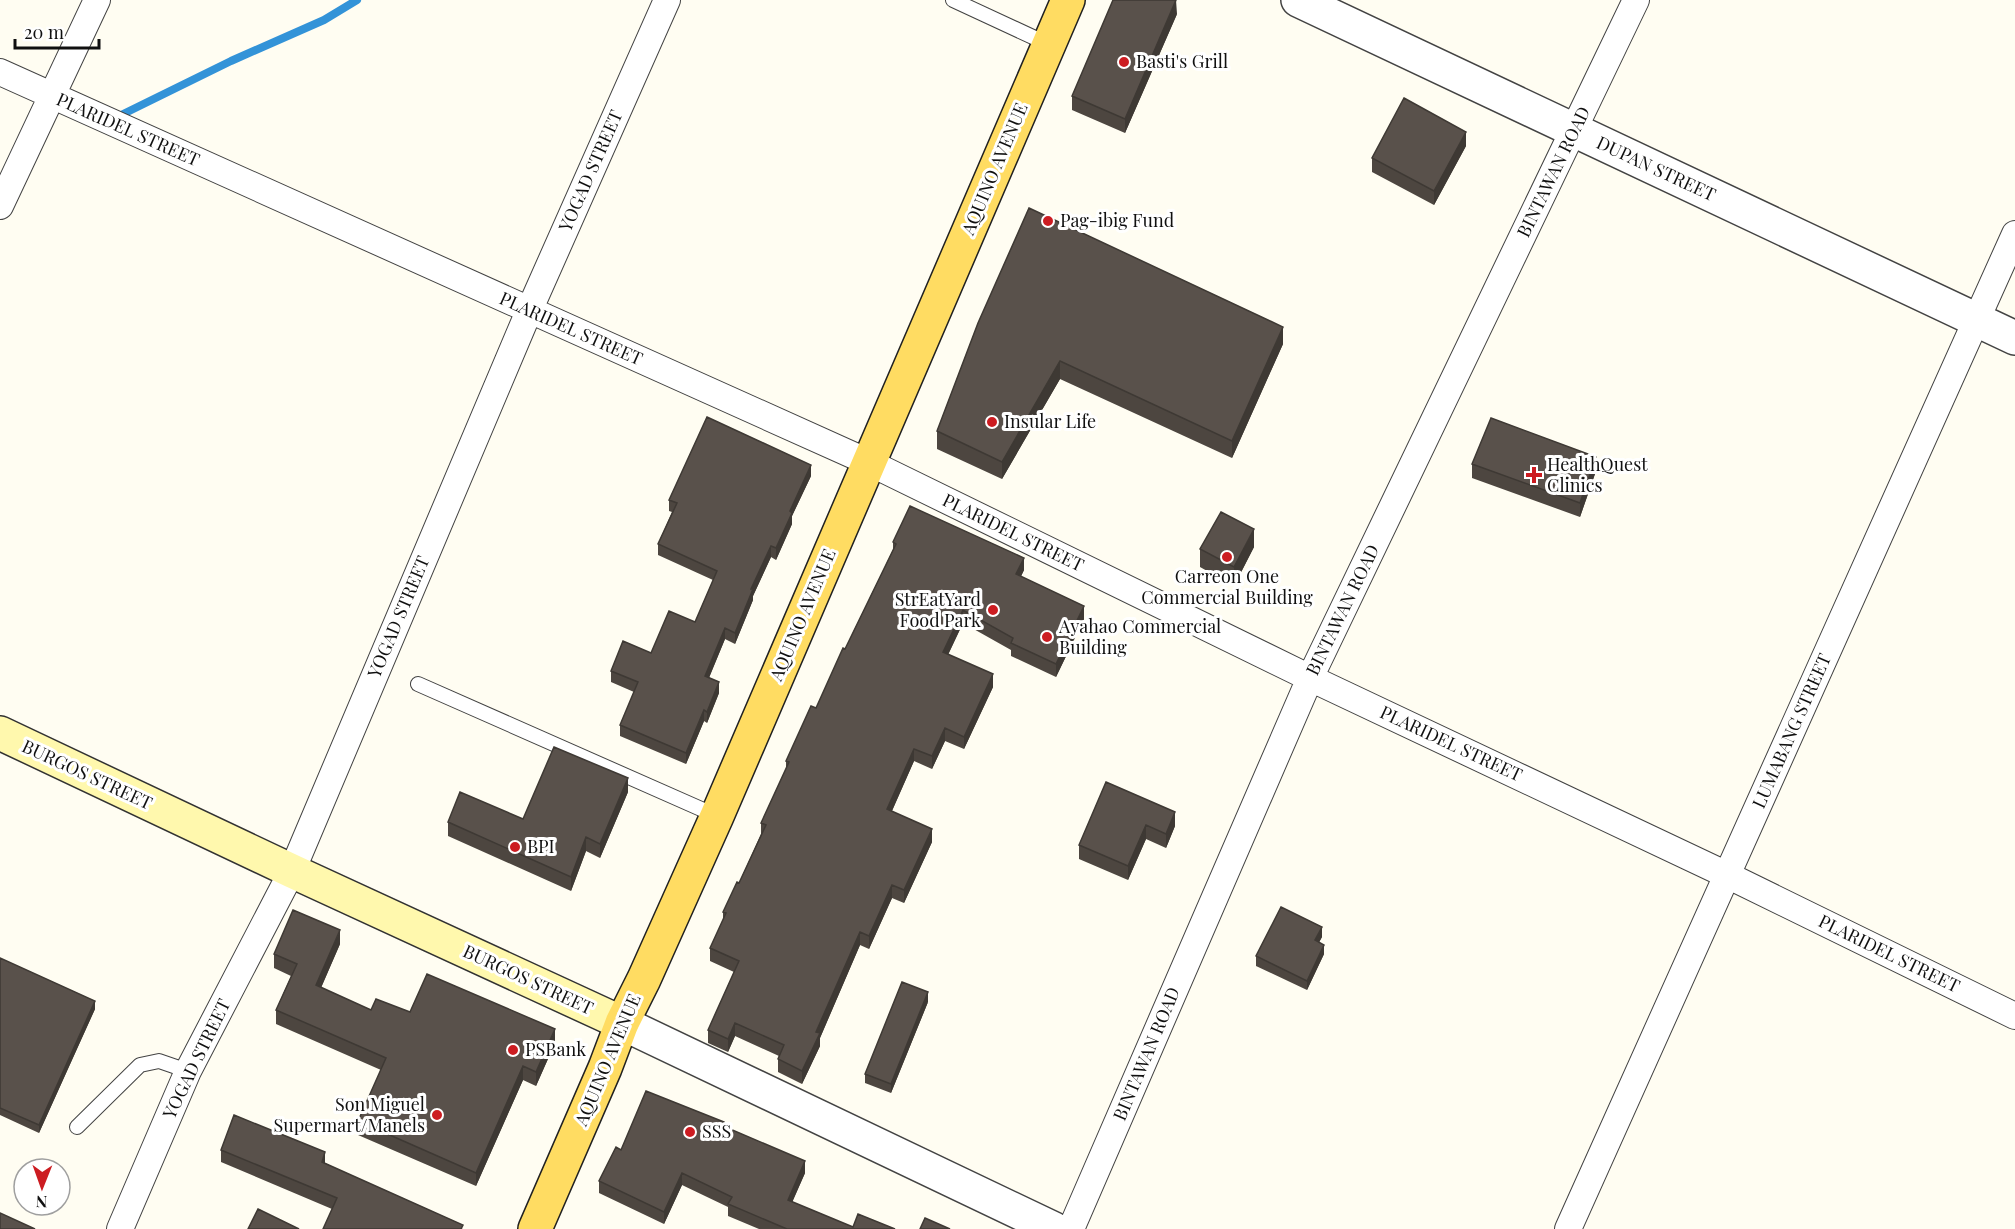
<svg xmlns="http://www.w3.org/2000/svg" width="2015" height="1229" viewBox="0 0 2015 1229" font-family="'Playfair Display',serif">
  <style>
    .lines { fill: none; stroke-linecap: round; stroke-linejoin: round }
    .stream { stroke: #3393d8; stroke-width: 8 }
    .service-casing { stroke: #434343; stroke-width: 16 }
    .minor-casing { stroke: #434343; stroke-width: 28 }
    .tertiary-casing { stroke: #434343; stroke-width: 36 }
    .secondary-casing { stroke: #323232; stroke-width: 36 }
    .primary-casing { stroke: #212121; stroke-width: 36 }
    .service { stroke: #fff; stroke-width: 14 }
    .minor { stroke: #fff; stroke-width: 26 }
    .tertiary { stroke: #fff; stroke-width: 33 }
    .secondary { stroke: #fff8ad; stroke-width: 33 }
    .primary { stroke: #ffdc62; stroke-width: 33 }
    .wall { fill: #4d4640 }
    .shaded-wall { fill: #3e3934 }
    .building { fill: #59514b; stroke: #3e3934; stroke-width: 1.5 }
    .poi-dot { fill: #cc1c21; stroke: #fff; stroke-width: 2 }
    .labels { text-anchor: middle; stroke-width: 6; stroke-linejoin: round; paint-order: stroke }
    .poi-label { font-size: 18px; fill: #101010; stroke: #fff; text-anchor: start }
    .street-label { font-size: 18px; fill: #101010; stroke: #fff }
  </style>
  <rect width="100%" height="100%" fill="#fffdf2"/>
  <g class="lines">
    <path class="stream" d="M115 118 231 61 324 20 357 0"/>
    <defs>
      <path id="service" d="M953 0 1048 44
        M418 684 717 816
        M77 1127 140 1065 159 1061 188 1071"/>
      <path id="minor" d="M0 72 868 462 1310 678 1727 875 2015 1016
        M0 206 97 0
        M120 1229 188 1071 292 871 529 311 667 0
        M1071 1229 1310 678 1636 0
        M1568 1229 2015 234"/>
      <path id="tertiary" d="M1298 0 2015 338
        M622 1023 1054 1229"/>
      <path id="secondary" d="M0 733 292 871 622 1023"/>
      <path id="primary" d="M535 1229 605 1068 622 1023 644 979 717 816 1068 0"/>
    </defs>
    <use href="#service" class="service-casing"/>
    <use href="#minor" class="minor-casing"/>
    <use href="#tertiary" class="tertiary-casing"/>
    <use href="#secondary" class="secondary-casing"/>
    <use href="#primary" class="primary-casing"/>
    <use href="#service" class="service"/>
    <use href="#minor" class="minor"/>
    <use href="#tertiary" class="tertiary"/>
    <use href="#secondary" class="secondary"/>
    <use href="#primary" class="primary"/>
  </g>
  <path class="wall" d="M1177 14 1125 133 1072 110V96Z
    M1466 146 1434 205 1372 172V158Z
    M978 323 1283 344 1232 458 1060 379 1002 479 937 449V431Z
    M1472 464 1596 471 1580 517 1472 478Z
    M811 476 792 516V524L776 560 771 557 753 596V600L735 644 725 639 709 678 719 693 707 723 704 721 686 764 620 736V725L634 692 611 682V671L651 653 695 622 713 580 658 555V544L672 512 669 511V500Z
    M893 542 1024 570 1021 576 1084 619 1056 677 1011 656V650L963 623 948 655 993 687 964 749 945 741 932 769 914 761 892 811 932 842 904 903 892 898 869 949 860 945 820 1038V1046L802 1084 778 1072V1059L779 1056 735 1036 728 1052 708 1043V1030L734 972 710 961V948L723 920V912L739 883 761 834V823L786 769V761L816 708 845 649 893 550Z
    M1254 547 1234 586 1200 567V549Z
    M1106 782 1175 826 1166 848 1146 839 1128 880 1079 859V845Z
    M628 792 600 858 586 851 571 891 448 836V822L523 819Z
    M1322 937 1319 942 1324 954 1307 990 1256 966V956Z
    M340 944 321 988 371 1010 410 1012 555 1043 536 1086 523 1080 476 1186 358 1135V1121L381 1070 276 1024V1010L291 976 274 968V954Z
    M0 958 95 1009 39 1133 0 1115Z
    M928 1002 891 1093 865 1083V1074Z
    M724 1126 805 1173 792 1202 853 1227 895 1229H759L728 1216V1207L682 1185 664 1224 599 1193V1181L621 1150Z
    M221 1150 325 1163 463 1229 332 1209 221 1162Z"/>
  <path class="shaded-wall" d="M1176 0 1177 14 1125 133V119Z
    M1466 132V146L1434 205V191Z
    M1283 327V344L1232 458V441Z
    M1060 361V379L1002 479V462Z
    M1596 457V471L1580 517V503Z
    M811 465V476L792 516V524L776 560V548L790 511Z
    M1254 529V547L1234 586V567Z
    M771 546V557L753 596V600L735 644V633L751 589Z
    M1024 558V570L1016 587V574Z
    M1084 606V619L1056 677V664Z
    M963 610V623L943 665V652Z
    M725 628V639L705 687V676Z
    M993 674V687L964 749V737Z
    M719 682V693L707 723V712Z
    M704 710V721L686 764V753Z
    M945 728V741L932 769V756Z
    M914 749V761L887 822V809Z
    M628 778V792L600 858V844Z
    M1175 812V826L1166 848V834Z
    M1146 825V839L1128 880V866Z
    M932 829V842L904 903V890Z
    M586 837V851L571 891V877Z
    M892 885V898L869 949V936Z
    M1322 927V937L1315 950V940Z
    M340 930V944L316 999V985Z
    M860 932V945L820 1038V1046L802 1084V1071L816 1032Z
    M1324 945V954L1307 990V981Z
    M928 992V1002L891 1093V1084Z
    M95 1001V1009L39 1133V1125Z
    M735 1023V1036L728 1052V1039Z
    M555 1029V1043L536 1086V1072Z
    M523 1066V1080L476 1186V1173Z
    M325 1152V1165L322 1162Z
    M805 1161V1173L788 1212V1200Z
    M682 1173V1185L664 1224V1212Z"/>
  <path class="building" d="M1113 0H1176L1125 119 1072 96Z
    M1404 98 1466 132 1434 191 1372 158Z
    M1029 208 1283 327 1232 441 1060 361 1002 462 937 431 978 323Z
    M707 417 811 465 790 511 792 513 776 548 771 546 751 589H753L735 633 725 628 705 676 719 682 707 712 704 710 686 753 620 725 638 682 611 671 623 641 651 653 669 611 695 622 717 571 658 544 677 503 669 500Z
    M1491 418 1596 457 1580 503 1472 464Z
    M910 506 1024 558 1016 574 1084 606 1056 664 1011 643 1013 638 963 610 943 652 993 674 964 737 945 728 932 756 914 749 887 809 932 829 904 890 892 885 869 936 860 932 816 1032 820 1033 802 1071 778 1059 784 1045 735 1023 728 1039 708 1030 739 961 710 948 726 913 723 912 737 882 739 883 766 825 761 823 789 762 786 761 811 706 816 708 843 648 845 649 896 544 893 542Z
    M1221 512 1254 529 1234 567 1200 549Z
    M554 747 628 778 600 844 586 837 571 877 448 822 460 792 523 819Z
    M1106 782 1175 812 1166 834 1146 825 1128 866 1079 845Z
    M1281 907 1322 927 1315 940 1324 945 1307 981 1256 956Z
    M293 910 340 930 316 985 371 1010 376 999 410 1012 427 974 555 1029 536 1072 523 1066 476 1173 358 1121 386 1058 276 1010 297 964 274 954Z
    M0 958 95 1001 39 1125 0 1108Z
    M902 982 928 992 891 1084 865 1074Z
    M646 1091 724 1122 723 1126 805 1161 788 1200 853 1227 858 1214 895 1229H787L728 1204 732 1197 682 1173 664 1212 599 1181 616 1147 621 1150Z
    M234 1115 325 1152 322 1162 463 1225 461 1229H323L337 1198 221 1150Z
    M258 1209 299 1229H248Z
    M0 1213 35 1229H0Z
    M925 1218 950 1229H920Z"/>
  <g class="poi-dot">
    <circle cx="1124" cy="62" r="6"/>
    <circle cx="1048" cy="221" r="6"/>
    <circle cx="992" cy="422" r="6"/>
    <path d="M1531 466h6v6h6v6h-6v6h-6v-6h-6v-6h6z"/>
    <circle cx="1227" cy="557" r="6"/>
    <circle cx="993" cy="610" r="6"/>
    <circle cx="1047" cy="637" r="6"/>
    <circle cx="515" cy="847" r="6"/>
    <circle cx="513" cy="1050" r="6"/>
    <circle cx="437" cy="1115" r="6"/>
    <circle cx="690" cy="1132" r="6"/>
  </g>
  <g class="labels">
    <g class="poi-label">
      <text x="1136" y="68">Basti's Grill</text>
      <text x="1060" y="227">Pag-ibig Fund</text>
      <text x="1004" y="428">Insular Life</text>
      <text x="1547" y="471">HealthQuest<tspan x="1547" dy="21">Clinics</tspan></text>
      <text x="1227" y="583" text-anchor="middle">Carreon One<tspan x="1227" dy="21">Commercial Building</tspan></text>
      <text x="981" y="606" text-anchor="end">StrEatYard<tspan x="981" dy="21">Food Park</tspan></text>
      <text x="1059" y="633">Ayahao Commercial<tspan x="1059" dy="21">Building</tspan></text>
      <text x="527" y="853">BPI</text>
      <text x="525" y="1056">PSBank</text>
      <text x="425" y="1111" text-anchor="end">Son Miguel<tspan x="425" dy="21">Supermart/Manels</tspan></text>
      <text x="702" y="1138">SSS</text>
    </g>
    <g class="street-label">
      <text transform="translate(128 130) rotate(24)" y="6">PLARIDEL STREET</text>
      <text transform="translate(995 169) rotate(-67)" y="6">AQUINO AVENUE</text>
      <text transform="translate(1656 169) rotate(25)" y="6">DUPAN STREET</text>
      <text transform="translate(591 171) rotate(-66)" y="6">YOGAD STREET</text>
      <text transform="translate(1554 172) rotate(-64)" y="6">BINTAWAN ROAD</text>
      <text transform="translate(571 329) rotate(24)" y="6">PLARIDEL STREET</text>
      <text transform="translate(1013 533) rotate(26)" y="6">PLARIDEL STREET</text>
      <text transform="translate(1343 610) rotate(-64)" y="6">BINTAWAN ROAD</text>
      <text transform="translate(803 615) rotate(-67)" y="6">AQUINO AVENUE</text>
      <text transform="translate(399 617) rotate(-67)" y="6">YOGAD STREET</text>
      <text transform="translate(1792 731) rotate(-66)" y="6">LUMABANG STREET</text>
      <text transform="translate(1451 744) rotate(25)" y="6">PLARIDEL STREET</text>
      <text transform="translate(87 775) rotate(25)" y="6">BURGOS STREET</text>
      <text transform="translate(1889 954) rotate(26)" y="6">PLARIDEL STREET</text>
      <text transform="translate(528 980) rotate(25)" y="6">BURGOS STREET</text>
      <text transform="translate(1147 1054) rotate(-67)" y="6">BINTAWAN ROAD</text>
      <text transform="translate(197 1059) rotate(-64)" y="6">YOGAD STREET</text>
      <text transform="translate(608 1060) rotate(-67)" y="6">AQUINO AVENUE</text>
    </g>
  </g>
  <g transform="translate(42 1187) rotate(181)"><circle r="28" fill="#ffffff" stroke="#9f9f9f" stroke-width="1.5"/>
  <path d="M0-4.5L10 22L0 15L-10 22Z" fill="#cc1c21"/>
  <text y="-9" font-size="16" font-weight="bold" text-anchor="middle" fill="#101010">N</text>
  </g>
  <path d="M15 39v9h84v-9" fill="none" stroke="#101010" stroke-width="3"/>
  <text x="24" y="39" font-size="18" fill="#101010" stroke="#ffffff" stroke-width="4.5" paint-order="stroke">20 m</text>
</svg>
